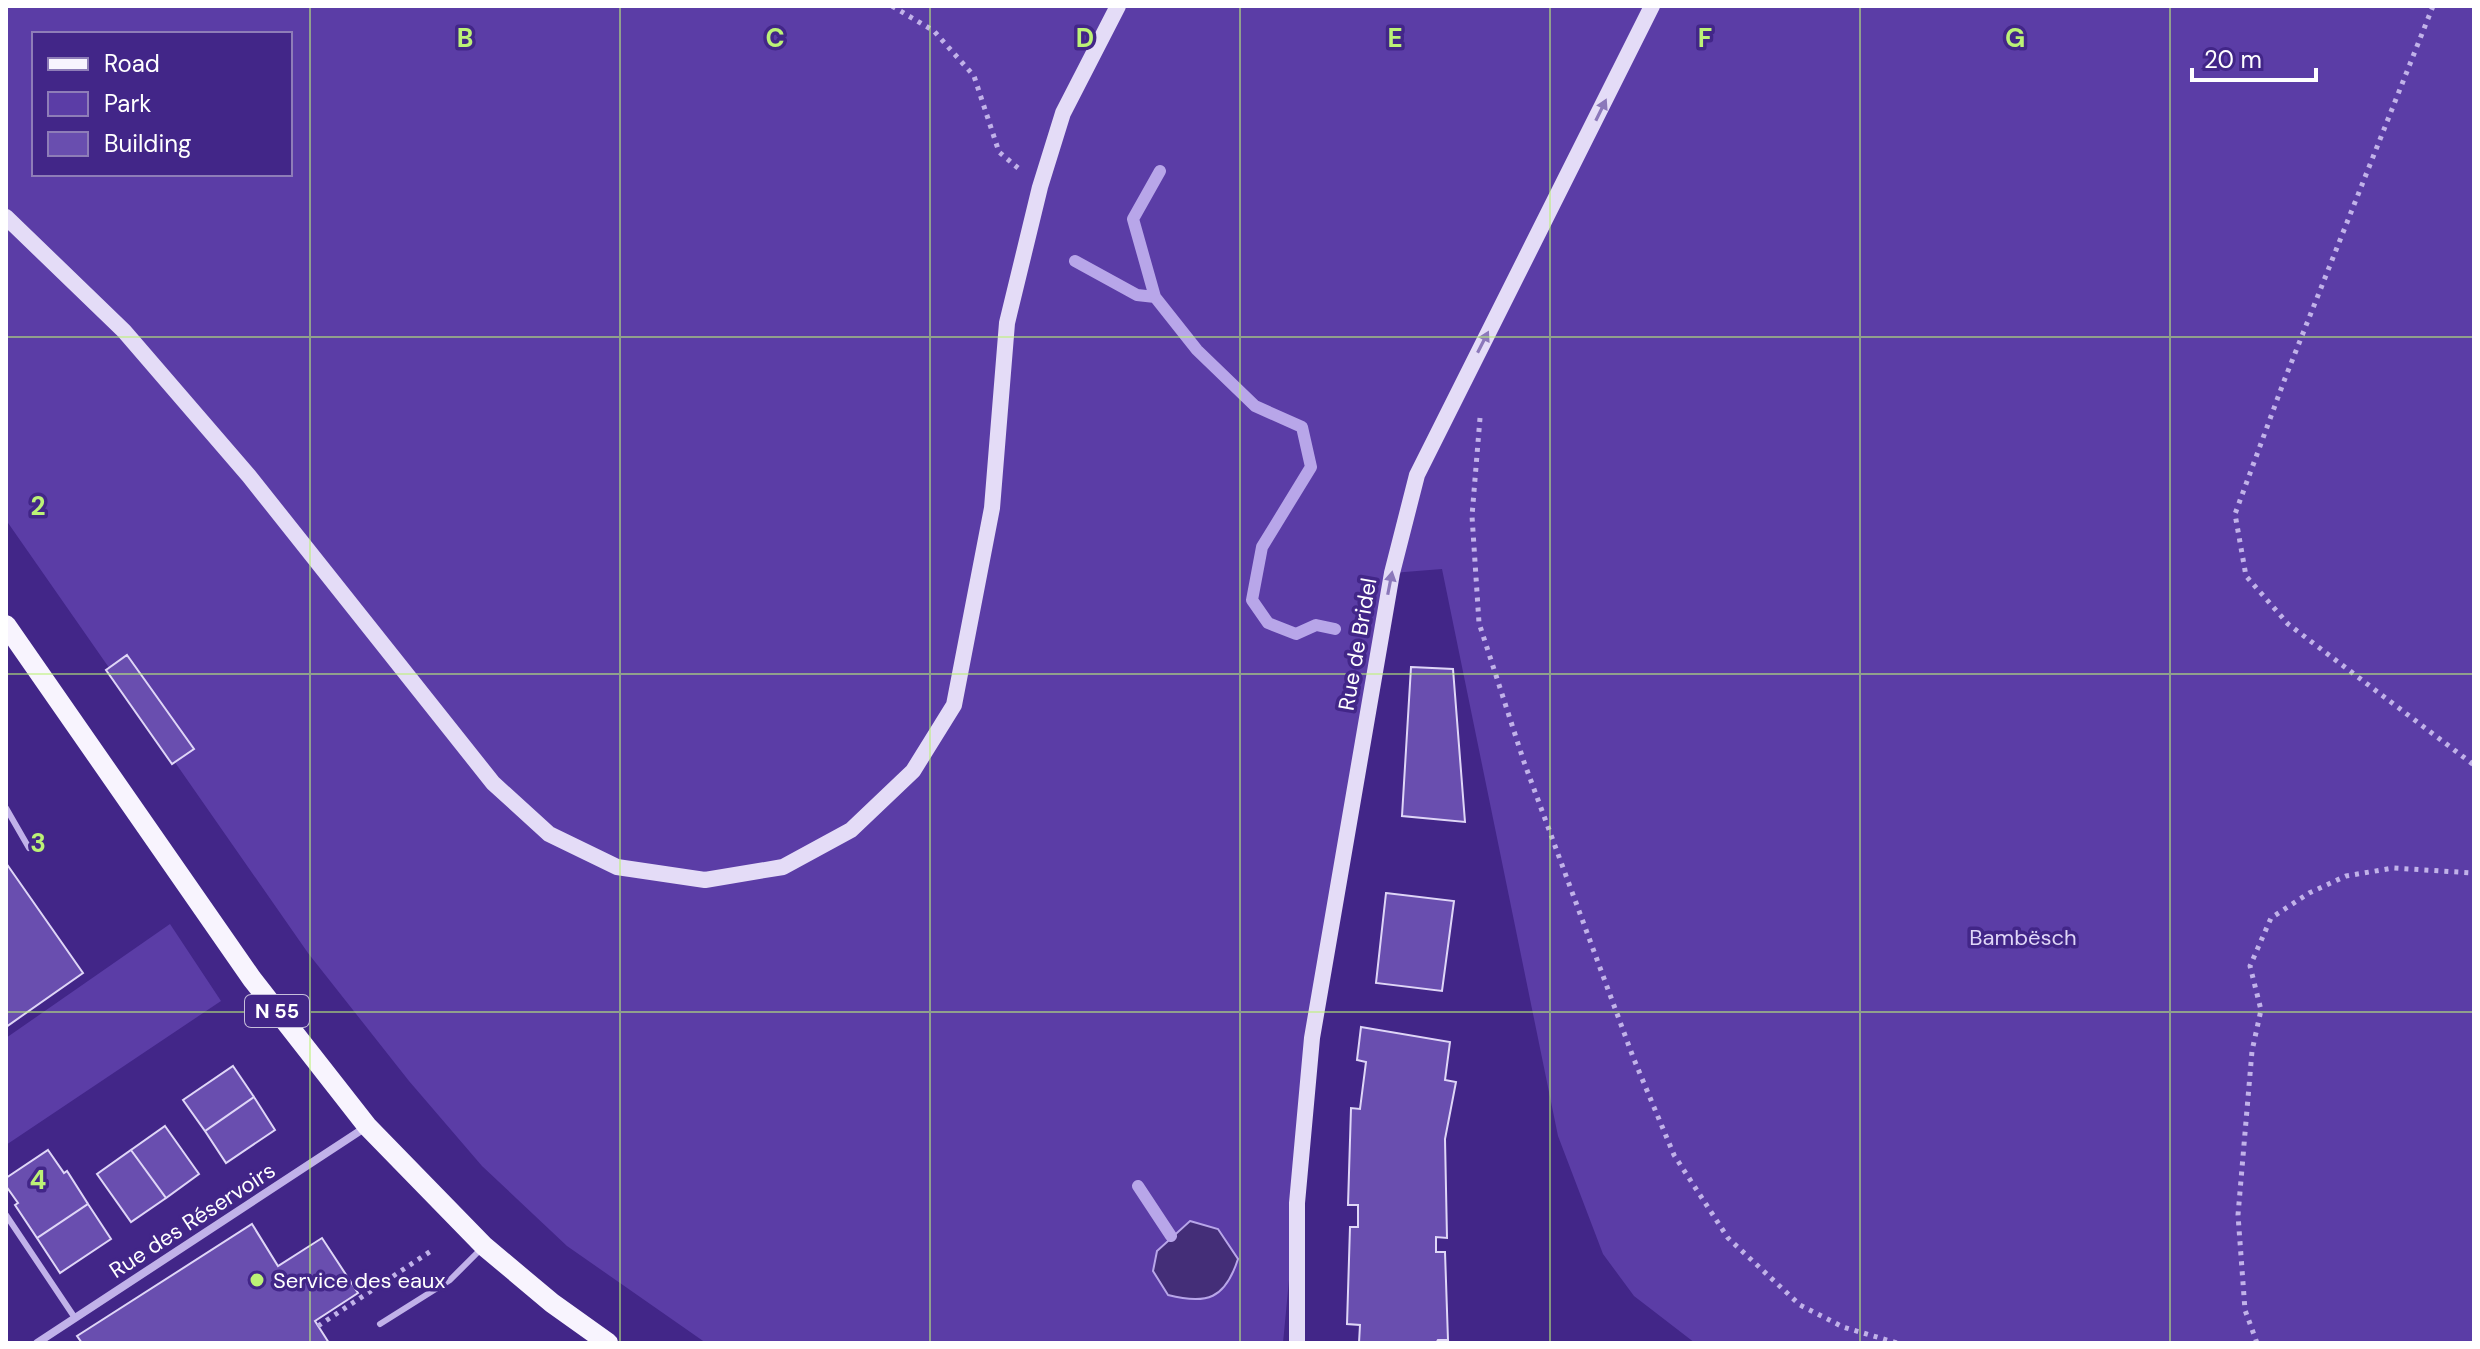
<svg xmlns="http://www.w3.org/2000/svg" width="2480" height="1349" viewBox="0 0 2480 1349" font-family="'DM Sans',sans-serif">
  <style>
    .green { fill: #5b3da6; fill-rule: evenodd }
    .water { fill: #442e78; stroke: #b8a6e9; stroke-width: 2 }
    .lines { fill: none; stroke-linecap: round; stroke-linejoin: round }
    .stream { stroke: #b8a6e9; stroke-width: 12 }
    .building { fill: #694eaf; stroke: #dfd6f7; stroke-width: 2 }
    .path { stroke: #c1b2e9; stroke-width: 5; stroke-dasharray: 4 6; stroke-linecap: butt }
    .lane { stroke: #c1b2e9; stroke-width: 6 }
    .street { stroke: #c1b2e9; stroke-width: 8 }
    .secondary { stroke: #e4dcf7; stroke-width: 16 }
    .primary { stroke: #f8f4fe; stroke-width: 20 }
    .oneway { fill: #8b78ba }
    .grid { fill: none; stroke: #bcf276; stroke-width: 2; stroke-opacity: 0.55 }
    .poi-dot { fill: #bcf276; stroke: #422688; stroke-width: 3 }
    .labels { text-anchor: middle; stroke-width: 7; stroke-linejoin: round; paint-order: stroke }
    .shield { fill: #422688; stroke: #c6bedb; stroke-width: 2 }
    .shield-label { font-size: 20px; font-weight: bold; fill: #fff }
    .street-label { font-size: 22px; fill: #fff; stroke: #422688 }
    .park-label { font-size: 22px; fill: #dfd6f7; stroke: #422688 }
    .poi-label { font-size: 22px; fill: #fff; stroke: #422688; text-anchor: start }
    .grid-label { font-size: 26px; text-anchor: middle; font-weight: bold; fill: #bcf276; stroke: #422688; stroke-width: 7; stroke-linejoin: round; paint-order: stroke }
  </style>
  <rect width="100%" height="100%" fill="#422688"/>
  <path class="green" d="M6 6H2474V1343H1695L1634 1296 1603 1254 1558 1136 1442 569 1392 573 1312 1038 1283 1343H706L567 1246 482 1166 409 1081 308 953 6 520ZM34 34H290V174H34Z
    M170 924 221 1001 6 1145V1038Z"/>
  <path class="water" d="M1190 1221 1218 1229 1238 1259C1225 1299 1207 1305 1168 1295L1153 1271 1157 1251Z"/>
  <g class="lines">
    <path class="stream" d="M1160 171 1133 219 1155 297 1197 350 1255 406 1302 427 1311 467 1262 547 1252 600 1268 623 1296 634 1316 625 1335 629
      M1075 261 1137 295 1155 297
      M1138 1186 1171 1236"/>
  </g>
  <path class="building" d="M127 655 194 749 172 764 106 670Z
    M1411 667 1453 669 1465 822 1402 816Z
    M6 863 83 973 6 1027Z
    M1386 893 1454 901 1442 991 1376 983Z
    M1361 1027 1450 1042 1445 1080 1456 1082 1445 1139 1447 1238 1436 1237V1252H1445L1448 1340H1438L1436 1343H1359L1360 1325 1347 1324 1350 1227H1358V1205H1348L1351 1108 1360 1109 1366 1062 1357 1060Z
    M233 1066 254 1097 205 1131 183 1100Z
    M254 1097 275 1130 226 1163 205 1131Z
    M165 1126 199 1174 166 1198 131 1150Z
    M48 1150 64 1173 67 1171 88 1204 37 1238 15 1205 18 1203 6 1186V1178Z
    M131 1150 166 1198 131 1222 97 1174Z
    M88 1204 111 1239 60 1273 37 1238Z
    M252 1224 278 1266 322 1238 358 1293 315 1321 329 1343H82L77 1336Z"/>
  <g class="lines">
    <path class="path" d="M892 6 934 31 974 76 999 152 1018 168
      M2433 6 2284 381 2235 514 2246 576 2288 624 2474 765
      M1480 418 1472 516 1479 623 1524 762 1633 1057 1674 1155 1728 1238 1800 1305 1843 1327 1897 1343
      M318 1326 434 1249
      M2257 1343 2245 1310 2238 1215 2252 1051 2261 1010 2250 966 2271 918 2309 893 2346 876 2393 868 2474 873"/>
    <path class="lane" d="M6 808 29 848
      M6 1215 75 1318
      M380 1324 450 1280 481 1249"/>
    <path class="street" d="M37 1343 366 1127"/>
    <path class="secondary" d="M6 217 124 331 249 476 493 783 549 834 617 867 705 880 783 867 851 830 913 771 954 705 992 508 1007 323 1040 187 1063 113 1118 6
      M1297 1343V1203L1312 1038 1392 573 1417 475 1652 6"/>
    <path class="primary" d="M6 625 252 979 367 1126 484 1246 552 1303 608 1343"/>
  </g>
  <defs><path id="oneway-solid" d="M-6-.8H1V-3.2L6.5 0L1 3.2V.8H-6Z" transform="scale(2)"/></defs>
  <g class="oneway">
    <use href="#oneway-solid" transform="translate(1601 110) rotate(-64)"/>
    <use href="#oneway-solid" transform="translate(1483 342) rotate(-63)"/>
    <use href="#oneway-solid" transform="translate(1390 583) rotate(-79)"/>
  </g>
  <path class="grid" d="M310 6V1343M620 6V1343M930 6V1343M1240 6V1343M1550 6V1343M1860 6V1343M2170 6V1343M6 337H2474M6 674H2474M6 1012H2474"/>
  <circle class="poi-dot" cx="257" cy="1280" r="8"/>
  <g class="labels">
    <rect class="shield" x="245" y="995" width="64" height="32" rx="6"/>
    <g class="shield-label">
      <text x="277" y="1018">N 55</text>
    </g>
    <g class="street-label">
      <text transform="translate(1357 644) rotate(-80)" y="8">Rue de Bridel</text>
      <text transform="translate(192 1220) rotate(-33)" y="8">Rue des Réservoirs</text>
    </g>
    <g class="park-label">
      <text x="2023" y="945">Bambësch</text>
    </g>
    <g class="poi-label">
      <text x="273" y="1288">Service des eaux</text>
    </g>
  </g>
  <g class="grid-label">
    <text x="465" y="47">B</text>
    <text x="775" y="47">C</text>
    <text x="1085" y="47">D</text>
    <text x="1395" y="47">E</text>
    <text x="1705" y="47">F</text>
    <text x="2015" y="47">G</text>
    <text x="38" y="515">2</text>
    <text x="38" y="852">3</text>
    <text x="38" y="1189">4</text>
  </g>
  <rect width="2480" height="1349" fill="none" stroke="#ffffff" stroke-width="16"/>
  <rect x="32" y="32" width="260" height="144" fill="#422688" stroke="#8e7db8" stroke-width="2"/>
  <rect x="48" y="58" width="40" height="12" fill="#f8f4fe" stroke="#8e7db8" stroke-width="2"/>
  <text x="104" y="72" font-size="24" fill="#ffffff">Road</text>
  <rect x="48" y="92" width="40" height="24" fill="#5b3da6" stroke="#8e7db8" stroke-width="2"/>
  <text x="104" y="112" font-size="24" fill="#ffffff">Park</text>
  <rect x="48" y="132" width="40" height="24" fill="#694eaf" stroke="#8e7db8" stroke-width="2"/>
  <text x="104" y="152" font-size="24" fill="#ffffff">Building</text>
  <path d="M2192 68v12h124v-12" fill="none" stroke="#ffffff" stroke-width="4"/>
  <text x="2204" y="68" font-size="24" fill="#ffffff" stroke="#422688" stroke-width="6" paint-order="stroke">20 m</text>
</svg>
